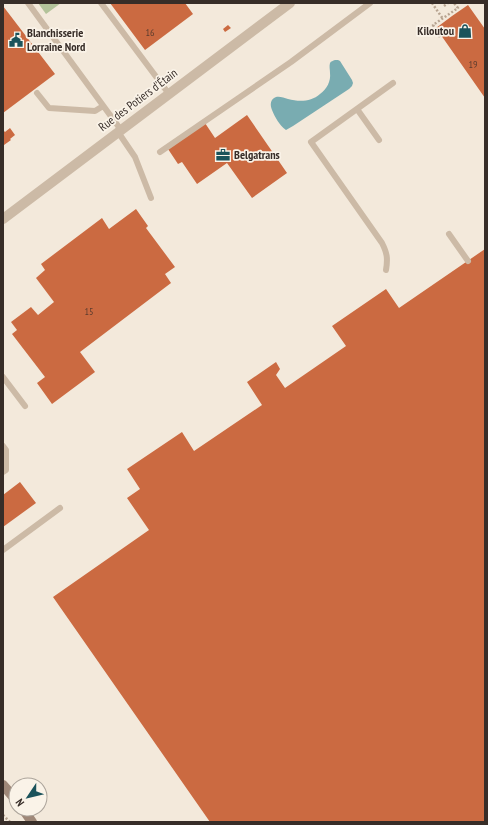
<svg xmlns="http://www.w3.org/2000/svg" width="488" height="825" viewBox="0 0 488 825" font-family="'PT Sans Narrow',sans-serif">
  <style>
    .green { fill: #b3c39a }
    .water { fill: #79acb1 }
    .building { fill: #cb6a41 }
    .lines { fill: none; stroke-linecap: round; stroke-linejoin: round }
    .path { stroke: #b7a491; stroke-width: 2.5; stroke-dasharray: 2 2; stroke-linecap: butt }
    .lane { stroke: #ccbaa6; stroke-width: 6 }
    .street { stroke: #ccbaa6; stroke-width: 10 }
    .secondary { stroke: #9f8878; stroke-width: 10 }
    .labels { text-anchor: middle; stroke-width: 3.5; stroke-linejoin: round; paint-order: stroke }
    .number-label { font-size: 10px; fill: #5c3c2e }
    .poi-label { font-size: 12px; font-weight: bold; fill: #372d28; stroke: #faf3e8; text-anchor: start }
    .street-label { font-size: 12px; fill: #372d28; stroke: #faf3e8 }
  </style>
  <rect width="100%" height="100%" fill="#f3e9db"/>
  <path class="green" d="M38 3H61L46 14Z"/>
  <path class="water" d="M335 60H338L340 61 352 80 353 83 352 86 349 89 293 126 286 130C279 125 275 117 272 110 270 105 270 99 276 97 280 96 284 98 288 99 299 102 311 102 320 94 327 89 331 81 330 73 330 70 329 66 330 63 331 61 333 61 335 60Z"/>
  <path class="building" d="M110 3H185L193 14 145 50Z
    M468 5 485 29V98L436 28 452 16Z
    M3 6 55 74 3 113Z
    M228 25 231 28 225 32 223 29Z
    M247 115 287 173 252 198 227 163 197 184 182 162 178 164 168 149 205 123 215 138Z
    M10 128 15 135 10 139 11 140 4 145 3 143V132L4 131 5 132Z
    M136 209 148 226 146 228 175 267 165 274 171 283 80 352 95 372 52 404 37 383 45 377 12 334 17 330 11 322 31 307 38 315 54 302 36 278 45 270 41 264 102 218 109 229Z
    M485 249V822H210L53 597 149 530 127 498 140 489 127 469 182 432 194 451 262 405 247 382 276 362 280 369 276 375 285 388 346 346 332 326 386 289 399 308Z
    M20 482 36 503 3 527V495Z"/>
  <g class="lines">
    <path class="path" d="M432 3 443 19
      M444 6 448 3
      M440 37 433 25 458 8 454 3
      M3 815 10 822"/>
    <path class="lane" d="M28 3 121 130
      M101 3 169 94
      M37 93 49 108 95 111 103 106
      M357 109 379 140
      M118 132 135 157 151 198
      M160 152 291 62 370 3
      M449 234 468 261
      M386 270C388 258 387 253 382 243L311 142 393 83
      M3 377 25 406
      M3 446 6 450V470L3 472
      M3 550 60 508"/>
    <path class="street" d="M3 219 290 3"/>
    <path class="secondary" d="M3 785 16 800
      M23 809 32 822"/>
  </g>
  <defs>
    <symbol id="shop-bare" viewBox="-9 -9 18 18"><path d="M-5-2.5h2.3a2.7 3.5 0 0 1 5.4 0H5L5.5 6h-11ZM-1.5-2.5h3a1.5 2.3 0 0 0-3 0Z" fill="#1b535b" stroke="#faf3e8" stroke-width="2.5" paint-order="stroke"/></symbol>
    <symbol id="civic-bare" viewBox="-9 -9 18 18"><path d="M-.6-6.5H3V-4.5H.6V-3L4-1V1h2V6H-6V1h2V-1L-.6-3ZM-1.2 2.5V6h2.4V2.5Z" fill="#1b535b" stroke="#faf3e8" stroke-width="2.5" paint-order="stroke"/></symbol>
    <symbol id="office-bare" viewBox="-9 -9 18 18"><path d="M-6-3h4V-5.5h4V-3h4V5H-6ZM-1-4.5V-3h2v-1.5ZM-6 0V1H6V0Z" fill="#1b535b" stroke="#faf3e8" stroke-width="2.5" paint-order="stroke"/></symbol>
  </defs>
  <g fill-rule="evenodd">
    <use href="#shop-bare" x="455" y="21" width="20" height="20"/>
    <use href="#civic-bare" x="6" y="30" width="20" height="20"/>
    <use href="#office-bare" x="213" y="145" width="20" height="20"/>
  </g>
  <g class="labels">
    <g class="number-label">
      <text x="150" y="36">16</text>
      <text x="473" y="68">19</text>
      <text x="89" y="315">15</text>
    </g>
    <g class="poi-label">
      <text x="454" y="35" text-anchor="end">Kiloutou</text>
      <text x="27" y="37">Blanchisserie<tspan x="27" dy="14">Lorraine Nord</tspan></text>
      <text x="234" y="159">Belgatrans</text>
    </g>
    <g class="street-label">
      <text transform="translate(138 100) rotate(-37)" y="4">Rue des Potiers d'Étain</text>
    </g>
  </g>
  <rect width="488" height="825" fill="none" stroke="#372d28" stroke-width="8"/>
  <g transform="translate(28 797) rotate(235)"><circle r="19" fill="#faf3e8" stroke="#aca49b"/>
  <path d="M0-3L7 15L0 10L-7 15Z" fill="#1b535b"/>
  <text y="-6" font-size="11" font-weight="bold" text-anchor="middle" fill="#372d28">N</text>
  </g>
</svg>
